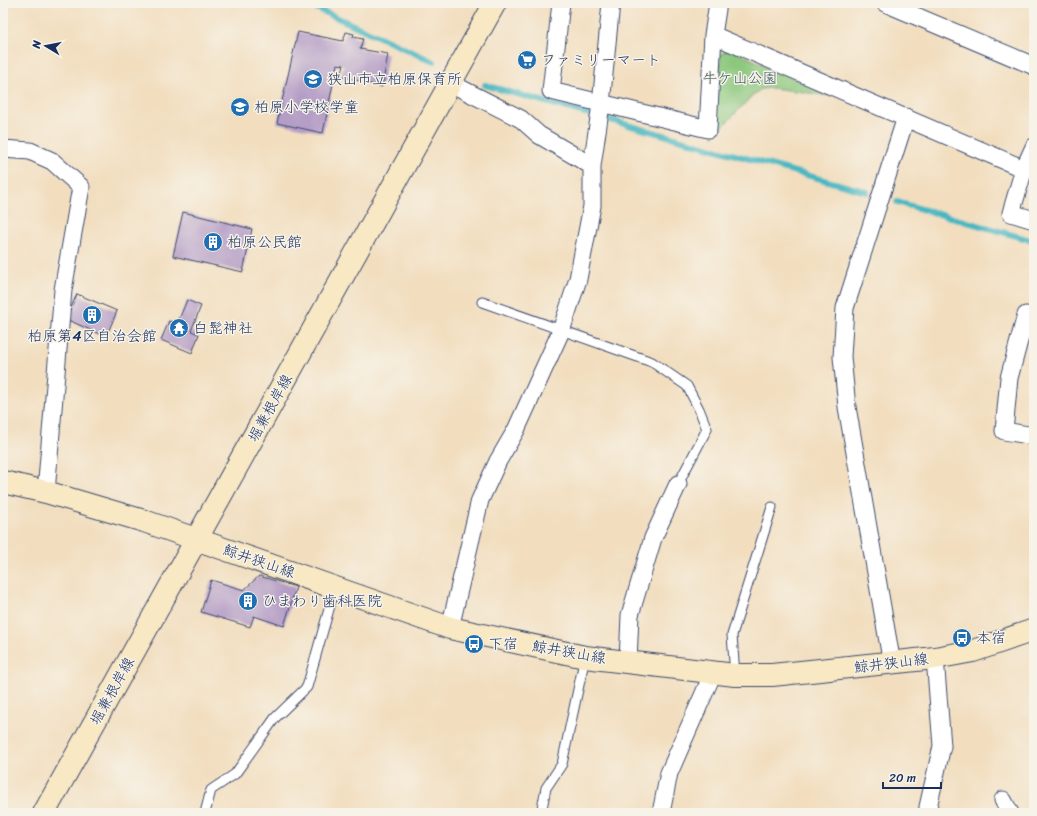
<svg xmlns="http://www.w3.org/2000/svg" width="1037" height="816" viewBox="0 0 1037 816" font-family="Sriracha,'Klee One',sans-serif">
  <style>
    .green { fill: #8bc77d; stroke: #537b6e }
    .lines { fill: none; stroke-linecap: round; stroke-linejoin: round }
    .stream { stroke: #48b7c2; stroke-width: 6 }
    .building { fill: #b59ec6 }
    .service-casing { stroke: #3b496d; stroke-width: 11 }
    .minor-casing { stroke: #3b496d; stroke-width: 19 }
    .secondary-casing { stroke: #3b496d; stroke-width: 24 }
    .service { stroke: #fff; stroke-width: 9 }
    .minor { stroke: #fff; stroke-width: 17 }
    .secondary { stroke: #f8e8c3; stroke-width: 22 }
    .labels { text-anchor: middle; stroke-width: 3; stroke-linejoin: round; paint-order: stroke }
    .poi-label { font-size: 15px; fill: #1b2f5e; stroke: #f7f3e8; text-anchor: start }
    .park-label { font-size: 15px; fill: #375566; stroke: #f7f3e8 }
    .street-label { font-size: 15px; fill: #1b2f5e; stroke: #f7f3e8 }
  </style>
  <rect width="100%" height="100%" fill="#f7f3e8"/>
  <filter id="ink" filterUnits="userSpaceOnUse"><feTurbulence type="fractalNoise" baseFrequency=".025" numOctaves="2"/><feDisplacementMap in="SourceGraphic" scale="8" xChannelSelector="R" yChannelSelector="G"/><feConvolveMatrix kernelMatrix="1 2 1 2 8 2 1 2 1" color-interpolation-filters="sRGB"/></filter>
  <filter id="wash" filterUnits="userSpaceOnUse"><feTurbulence type="fractalNoise" baseFrequency=".012" numOctaves="4" result="noise"/><feDisplacementMap in="SourceGraphic" scale="16" xChannelSelector="R" yChannelSelector="G"/><feGaussianBlur stdDeviation="0.9" result="paint"/><feColorMatrix in="noise" values="0 0 0 0 0 0 0 0 0 0 0 0 0 0 0 0 0 1.4 0 .05"/><feComposite in="paint" operator="in"/></filter>
  <g filter="url(#wash)">
    <rect width="100%" height="100%" fill="#f2debf"/>
    <path class="green" d="M730 49 831 96 773 88 761 89 751 97 713 137 721 54Z"/>
    <g class="lines">
      <path class="stream" d="M305 3 434 62
        M485 85 867 192
        M897 202 1034 241"/>
    </g>
    <g id="blocks">
      <path class="building" d="M298 32 343 41 346 32 354 34 353 37 363 39 360 49 388 54 382 87 341 76 344 65 337 64 323 133 277 123Z
        M183 212 252 229 243 272 173 256Z
        M77 294 117 311 106 337 66 319Z
        M187 300 201 306 191 331 199 334 192 353 161 340 169 321 177 324Z
        M259 576 296 587 284 626 254 616 250 627 201 612 211 580 244 590Z"/>
    </g>
  </g>
  <g filter="url(#ink)">
    <use href="#blocks" fill-opacity="0" stroke="#3b496d" stroke-width="1"/>
    <g class="lines">
      <defs>
        <path id="service" d="M482 302 652 362 687 386 699 409 707 429 678 484
          M735 675 732 635 772 507
          M205 813 211 790 235 774 275 718 307 687 335 588
          M541 813 546 788 562 764 585 657"/>
        <path id="minor" d="M561 3 551 91 708 129 713 35 718 3
          M885 3 1034 66
          M713 35 1024 169
          M450 83 521 119 539 135 592 166
          M1034 147 1024 169 1011 213 1034 220
          M3 149 30 151 52 161 81 187 63 290 46 492
          M1034 317 1026 315 1009 378 1004 431 1034 436
          M450 628 480 500 498 461 516 430 561 331 578 279 592 206V166L601 104 611 3
          M628 662 630 615 653 538 678 484
          M892 664 847 407 842 357 845 308 906 117
          M1003 800 1010 813
          M661 813 669 773 713 673
          M928 813V807L942 746 935 658"/>
        <path id="secondary" d="M3 482 46 492 144 521 450 628 585 657 735 675H772L935 658 973 651 1034 630
          M44 813 495 3"/>
      </defs>
      <use href="#service" class="service-casing"/>
      <use href="#minor" class="minor-casing"/>
      <use href="#secondary" class="secondary-casing"/>
      <use href="#service" class="service"/>
      <use href="#minor" class="minor"/>
      <use href="#secondary" class="secondary"/>
    </g>
  </g>
  <defs>
    <symbol id="supermarket-disc" viewBox="-11 -11 22 22"><circle r="9.5" fill="#1f6fb2" stroke="#f7f3e8"/><path d="M-6-5.5h2.5l.6 2H6L4.5 2H-2.5L-4.4-4H-6ZM-1.5 3.2a1.3 1.3 0 1 0 .1 0ZM3 3.2a1.3 1.3 0 1 0 .1 0Z" fill="#fff"/></symbol>
    <symbol id="school-disc" viewBox="-11 -11 22 22"><circle r="9.5" fill="#1f6fb2" stroke="#f7f3e8"/><path d="M0-5L7-2L0 1L-7-2ZM-4 1L0 2.5L4 1V4Q0 6-4 4Z" fill="#fff"/></symbol>
    <symbol id="building-disc" viewBox="-11 -11 22 22"><circle r="9.5" fill="#1f6fb2" stroke="#f7f3e8"/><path d="M-4-6H4V6H1V3H-1V6H-4ZM-2.5-4.3h1.7v1.8h-1.7ZM.8-4.3h1.7v1.8H.8ZM-2.5-1h1.7V.8h-1.7ZM.8-1h1.7V.8H.8Z" fill="#fff"/></symbol>
    <symbol id="temple-disc" viewBox="-11 -11 22 22"><circle r="9.5" fill="#1f6fb2" stroke="#f7f3e8"/><path d="M0-6L5-2H3V0L6.5 2.5H4V6H1.5V3h-3V6H-4V2.5H-6.5L-3 0V-2H-5Z" fill="#fff"/></symbol>
    <symbol id="bus-disc" viewBox="-11 -11 22 22"><circle r="9.5" fill="#1f6fb2" stroke="#f7f3e8"/><path d="M-5-6H5V4H4V6H2V4H-2V6H-4V4H-5ZM-3.5-4V0h7V-4ZM-3.5 1.2v1.5H-2V1.2ZM2 1.2v1.5H3.5V1.2Z" fill="#fff"/></symbol>
  </defs>
  <g fill-rule="evenodd">
    <use href="#supermarket-disc" x="516" y="49" width="22" height="22"/>
    <use href="#school-disc" x="302" y="68" width="22" height="22"/>
    <use href="#school-disc" x="229" y="96" width="22" height="22"/>
    <use href="#building-disc" x="202" y="231" width="22" height="22"/>
    <use href="#building-disc" x="81" y="304" width="22" height="22"/>
    <use href="#temple-disc" x="168" y="317" width="22" height="22"/>
    <use href="#building-disc" x="237" y="590" width="22" height="22"/>
    <use href="#bus-disc" x="951" y="627" width="22" height="22"/>
    <use href="#bus-disc" x="463" y="633" width="22" height="22"/>
  </g>
  <g class="labels">
    <g class="poi-label">
      <text x="541" y="65">ファミリーマート</text>
      <text x="327" y="84">狭山市立柏原保育所</text>
      <text x="254" y="112">柏原小学校学童</text>
      <text x="227" y="247">柏原公民館</text>
      <text x="193" y="333">白髭神社</text>
      <text x="92" y="341" text-anchor="middle">柏原第4区自治会館</text>
      <text x="262" y="606">ひまわり歯科医院</text>
      <text x="976" y="643">本宿</text>
      <text x="488" y="649">下宿</text>
    </g>
    <g class="park-label">
      <text x="740" y="83">牛ケ山公園</text>
    </g>
    <g class="street-label">
      <text transform="translate(270 408) rotate(-61)" y="5">堀兼根岸線</text>
      <text transform="translate(259 561) rotate(19)" y="5">鯨井狭山線</text>
      <text transform="translate(569 652) rotate(10)" y="5">鯨井狭山線</text>
      <text transform="translate(891 663) rotate(-7)" y="5">鯨井狭山線</text>
      <text transform="translate(112 691) rotate(-61)" y="5">堀兼根岸線</text>
    </g>
  </g>
  <rect width="1037" height="816" fill="none" stroke="#f7f3e8" stroke-width="16"/>
  <g transform="translate(46 46) rotate(280)" stroke="#f7f3e8" stroke-width="3" paint-order="stroke">
  <path d="M0-3L7 15L0 10L-7 15Z" fill="#1b2f5e"/>
  <text y="-6" font-size="11" font-weight="bold" text-anchor="middle" fill="#1b2f5e">N</text>
  </g>
  <path d="M883 782v6h58v-6" fill="none" stroke="#1b2f5e" stroke-width="2"/>
  <text x="889" y="782" font-size="12" fill="#1b2f5e" stroke="#f7f3e8" stroke-width="3" paint-order="stroke">20 m</text>
</svg>
